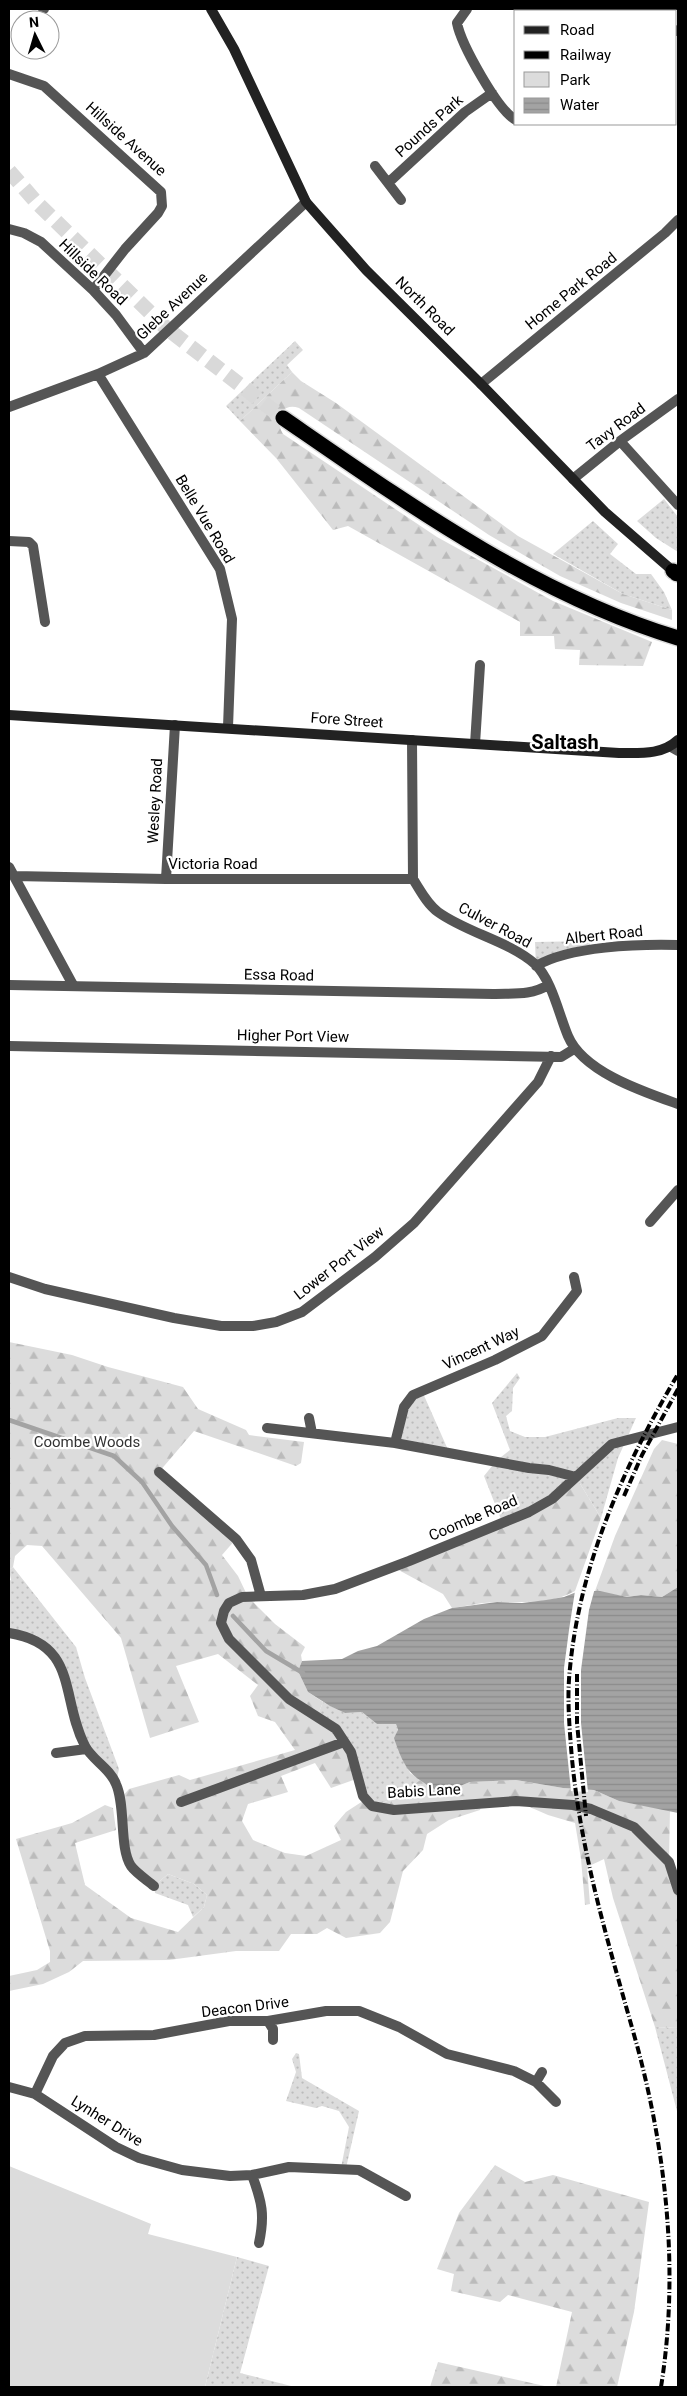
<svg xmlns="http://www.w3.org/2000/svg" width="687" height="2396" viewBox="0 0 687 2396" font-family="Roboto,sans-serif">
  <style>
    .grass { fill: url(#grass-dots) }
    .forest { fill: url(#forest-firs) }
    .green { fill: #dcdcdc }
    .water { fill: url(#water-rules) }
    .pier { fill: #fff }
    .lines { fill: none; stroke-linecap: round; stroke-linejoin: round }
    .stream { stroke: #a3a3a3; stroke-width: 4.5 }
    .highway-tunnel { stroke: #d9d9d9; stroke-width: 15; stroke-dasharray: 15 8; stroke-linecap: butt }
    .highway-casing { stroke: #dbdbdb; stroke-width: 18 }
    .street { stroke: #555; stroke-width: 10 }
    .secondary { stroke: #222; stroke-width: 10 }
    .highway { stroke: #000; stroke-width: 15 }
    .rail { stroke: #000; stroke-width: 4; stroke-dasharray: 8 2.5 1 2.5; stroke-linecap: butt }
    .labels { text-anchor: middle; stroke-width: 4.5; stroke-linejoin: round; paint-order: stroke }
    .street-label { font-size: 15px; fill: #000; stroke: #fff }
    .park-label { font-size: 15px; fill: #333; stroke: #fff }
    .district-label { font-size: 20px; font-weight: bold; fill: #000; stroke: #fff }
  </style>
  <defs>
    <pattern id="grass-dots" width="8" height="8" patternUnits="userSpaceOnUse" patternTransform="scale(1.25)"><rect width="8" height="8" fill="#dcdcdc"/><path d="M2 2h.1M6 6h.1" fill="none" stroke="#bbb" stroke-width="1.8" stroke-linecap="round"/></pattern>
    <pattern id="forest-firs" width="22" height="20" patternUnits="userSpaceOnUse" patternTransform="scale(1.25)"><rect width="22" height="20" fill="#dcdcdc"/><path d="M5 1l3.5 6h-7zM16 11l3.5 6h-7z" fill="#bbb"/></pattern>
    <pattern id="water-rules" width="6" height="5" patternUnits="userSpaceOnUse" patternTransform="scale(1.25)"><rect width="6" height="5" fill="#a3a3a3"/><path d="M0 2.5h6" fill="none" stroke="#8b8b8b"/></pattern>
  </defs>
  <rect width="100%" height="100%" fill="#fff"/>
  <path class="grass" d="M295 341 303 350 287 365 292 372 240 421 226 406Z
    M664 499 678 517V552L656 538 637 521Z
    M593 521 618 544 610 554 636 574H651L664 592 672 610 623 594 553 554Z
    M590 941V950L536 966 535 942Z
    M517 1373 520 1378 513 1388 512 1411 506 1416 510 1431 525 1437H545L618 1418H636L618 1458 601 1518 576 1477 552 1499 502 1522 484 1476 496 1461 510 1450 492 1403Z
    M422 1391 449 1452 395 1443 401 1417Z
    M13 1567 76 1647 85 1678 119 1769 116 1782 86 1749 53 1653 9 1633V1581L11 1580 9 1570Z
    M323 1702 345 1713 362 1712 377 1724H396L410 1773 420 1780 397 1798 372 1806 357 1773 317 1717Z
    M168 1874 194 1884 207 1895 204 1907 193 1917 188 1905 155 1893 154 1886Z
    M655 2027 678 2028V2115Z
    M296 2053 299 2054 302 2078 359 2111 346 2168H341L349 2127 339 2111 322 2106 316 2108 286 2101 296 2072 292 2059Z
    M237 2257 269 2266 240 2373 295 2387H205Z"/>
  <path class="forest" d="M292 372 301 381 336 403 518 536 623 594 672 610V620L621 603 560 576 489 535 299 408C281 402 274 420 283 434L437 537 553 601 652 642 643 666 579 665 580 650 555 649 554 636H520V622L348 526 333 530 276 458 240 421Z
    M9 1342 72 1355 108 1367 183 1387 198 1409 246 1430 249 1435 304 1442 301 1463 296 1466 194 1431 159 1472 236 1539 222 1555 238 1576 248 1597 275 1624 305 1647 301 1655 302 1661 298 1671 308 1692 323 1702 317 1717 336 1729 359 1778 331 1788 315 1763 281 1776 288 1792 248 1804 242 1821 253 1840 285 1853 306 1856 341 1840 334 1826 346 1812 366 1799 372 1806 397 1798 420 1780 442 1793 470 1782 516 1780 563 1788 594 1790 619 1801 670 1810 669 1862 678 1890V2028L655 2027 613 1898 604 1859 587 1867 590 1904 585 1905 581 1859 575 1823 548 1815 516 1801 482 1803 480 1810 449 1820 427 1834 423 1850 403 1871 390 1922 380 1933 346 1938 327 1928 317 1934H291L279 1951H236L169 1960 83 1961 69 1972 43 1984 9 1991V1976L37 1970 50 1962V1951L16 1839 72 1823 105 1805 113 1808 116 1830 75 1843 85 1885 131 1918 178 1932 204 1907 207 1895 194 1884 168 1874 154 1886 131 1866 120 1799 129 1789 179 1775 190 1780 295 1750 275 1722 258 1716 250 1696 258 1685 218 1654 176 1666 199 1722 150 1738 121 1638 42 1546 27 1545 15 1556 13 1567 9 1570Z
    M662 1440 678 1444V1587L662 1597 641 1595 627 1597 595 1591 615 1536 654 1449Z
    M576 1477 601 1518 575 1591C552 1604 525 1602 499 1602 483 1602 467 1606 452 1608L443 1594 393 1567 523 1514Z
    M495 2165 525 2182 553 2175 649 2202 634 2312 617 2387H556L572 2312 508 2295 500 2302 451 2291 454 2274 437 2269 459 2213Z
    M438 2362 549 2387H430Z"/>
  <path class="green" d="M9 2166 151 2224 148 2234 237 2257 205 2387H9Z"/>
  <path class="water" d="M678 1587V1813L619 1801 594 1790 563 1788 516 1780 470 1782 442 1793C411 1777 405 1771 394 1738L398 1730 396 1724H377L362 1712 345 1713 330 1706 308 1692 298 1671 302 1661 342 1659 358 1651 377 1646 424 1619 452 1608 497 1602 522 1603 546 1600 564 1597 579 1591H600L627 1597 641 1595 662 1597Z"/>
  <path class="pier" d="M579 1588H595L589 1610 581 1670V1723L588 1792 571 1791 564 1723V1668L569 1630 575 1591Z"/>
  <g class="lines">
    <path class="stream" d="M9 1420 114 1456 142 1482 172 1526 206 1565 217 1595
      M233 1616 266 1651 303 1673"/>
    <path class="highway-tunnel" d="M9 171 37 203 165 327 283 418"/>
    <defs>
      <path id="highway" d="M283 418C405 502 535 595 678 638
        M673 571 678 574"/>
    </defs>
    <use href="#highway" class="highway-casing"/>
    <path class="street" d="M43 9H44
      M467 9 457 23C461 44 498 111 516 120
      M676 31 678 30
      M9 74 44 86 161 192 162 206 158 213 125 249 93 290
      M375 166 401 200
      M388 183 465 112 492 93
      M9 229 24 233 41 242 93 290 116 315 144 353
      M98 374 220 569 232 619 228 727
      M481 384 665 233 678 220
      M9 407 98 374 144 353 306 202
      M620 441 678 505
      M573 479 620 441 678 399
      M9 541 29 542 33 546 45 622
      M412 740 413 879C420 890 427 904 438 912 467 933 509 941 535 964 552 980 559 1015 568 1036 583 1072 644 1092 678 1104
      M475 744 480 665
      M671 747 678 751
      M9 867 73 985
      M14 876 166 879H413
      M166 879 175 725
      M536 966C570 946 639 944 678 945
      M9 985 493 994C512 993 531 996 548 985
      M9 1046 561 1057 574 1049
      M650 1222 678 1190
      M9 1277 45 1289 174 1318 221 1326H253L276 1322 302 1312 375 1257 414 1223 538 1082 551 1056
      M309 1418 312 1433
      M678 1427 612 1444 552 1499 529 1512 409 1561 335 1589 303 1595 242 1597 229 1603 224 1611 221 1623 229 1639 289 1699 336 1729 351 1752 363 1796 372 1806 394 1810 516 1801 573 1805 591 1809 634 1827 669 1862 678 1890
      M267 1428 395 1443 529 1468 549 1470 576 1477
      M395 1443 404 1407 413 1395 495 1360 542 1336 577 1291 574 1277
      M159 1472 236 1539 251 1560 261 1596
      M9 1633C79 1644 60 1698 85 1746 92 1760 110 1768 116 1784 126 1806 119 1848 131 1866 136 1873 147 1880 154 1886
      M56 1753 86 1749
      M181 1802 344 1742
      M268 2021 273 2029V2040
      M536 2082 542 2072
      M9 2087 35 2094 116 2147 139 2158 182 2170 230 2176 252 2175 289 2167 359 2170 406 2196
      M35 2094 53 2056 65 2043 85 2036 154 2035 229 2021H268L326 2011H359L399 2027 447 2054 514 2071 536 2082 556 2102
      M252 2175C262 2202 265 2215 259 2243"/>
    <path class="secondary" d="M211 9 234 49 306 202 366 270 481 384 605 512 673 571 675 576
      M9 715 619 753C641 753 662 755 678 740"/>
    <use href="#highway" class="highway"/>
    <path class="rail" d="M624 1496 642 1455 678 1389
      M577 1674V1723L586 1816
      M661 2387C679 2274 667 2159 638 2049 610 1948 579 1851 571 1747 569 1721 567 1694 570 1668 580 1563 625 1464 678 1374"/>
  </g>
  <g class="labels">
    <g class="street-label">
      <text transform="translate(429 126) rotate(-42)" y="5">Pounds Park</text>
      <text transform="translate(126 139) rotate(42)" y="5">Hillside Avenue</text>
      <text transform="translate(93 272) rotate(44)" y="5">Hillside Road</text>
      <text transform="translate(571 291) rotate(-39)" y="5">Home Park Road</text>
      <text transform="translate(172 306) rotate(-43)" y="5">Glebe Avenue</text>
      <text transform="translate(425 306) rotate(45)" y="5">North Road</text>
      <text transform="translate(616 427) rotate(-37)" y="5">Tavy Road</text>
      <text transform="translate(205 519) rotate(59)" y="5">Belle Vue Road</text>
      <text transform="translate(347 720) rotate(4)" y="5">Fore Street</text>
      <text transform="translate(155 801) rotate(-87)" y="5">Wesley Road</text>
      <text x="213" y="869">Victoria Road</text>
      <text transform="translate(495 925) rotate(28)" y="5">Culver Road</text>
      <text transform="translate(604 935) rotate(-6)" y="5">Albert Road</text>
      <text transform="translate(279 975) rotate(1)" y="5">Essa Road</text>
      <text transform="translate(293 1036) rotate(1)" y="5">Higher Port View</text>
      <text transform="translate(339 1263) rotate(-38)" y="5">Lower Port View</text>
      <text transform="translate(481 1348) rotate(-25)" y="5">Vincent Way</text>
      <text transform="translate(473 1518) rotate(-23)" y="5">Coombe Road</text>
      <text transform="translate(424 1791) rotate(-3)" y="5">Babis Lane</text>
      <text transform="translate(245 2007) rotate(-7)" y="5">Deacon Drive</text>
      <text transform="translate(107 2121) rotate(32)" y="5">Lynher Drive</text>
    </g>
    <g class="park-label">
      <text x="87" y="1447">Coombe Woods</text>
    </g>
    <g class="district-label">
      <text x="565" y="749">Saltash</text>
    </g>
  </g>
  <rect width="687" height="2396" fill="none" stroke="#000000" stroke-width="20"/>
  <rect x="514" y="10" width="162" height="115" fill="#ffffff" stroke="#999999"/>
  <rect x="524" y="26" width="25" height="8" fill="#222222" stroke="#999999"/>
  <text x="560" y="35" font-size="15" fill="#000000">Road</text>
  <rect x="524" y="51" width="25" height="8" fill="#000000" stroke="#999999"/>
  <text x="560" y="60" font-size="15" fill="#000000">Railway</text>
  <rect x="524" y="72" width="25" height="15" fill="#dcdcdc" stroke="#999999"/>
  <text x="560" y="85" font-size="15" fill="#000000">Park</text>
  <rect x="524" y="98" width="25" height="15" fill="url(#water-rules)" stroke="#999999"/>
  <text x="560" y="110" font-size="15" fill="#000000">Water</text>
  <g transform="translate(35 35) rotate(355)"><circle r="24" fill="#ffffff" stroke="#999999"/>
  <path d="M0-4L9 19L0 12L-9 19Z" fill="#000000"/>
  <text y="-8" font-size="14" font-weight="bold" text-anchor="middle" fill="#000000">N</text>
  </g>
</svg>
